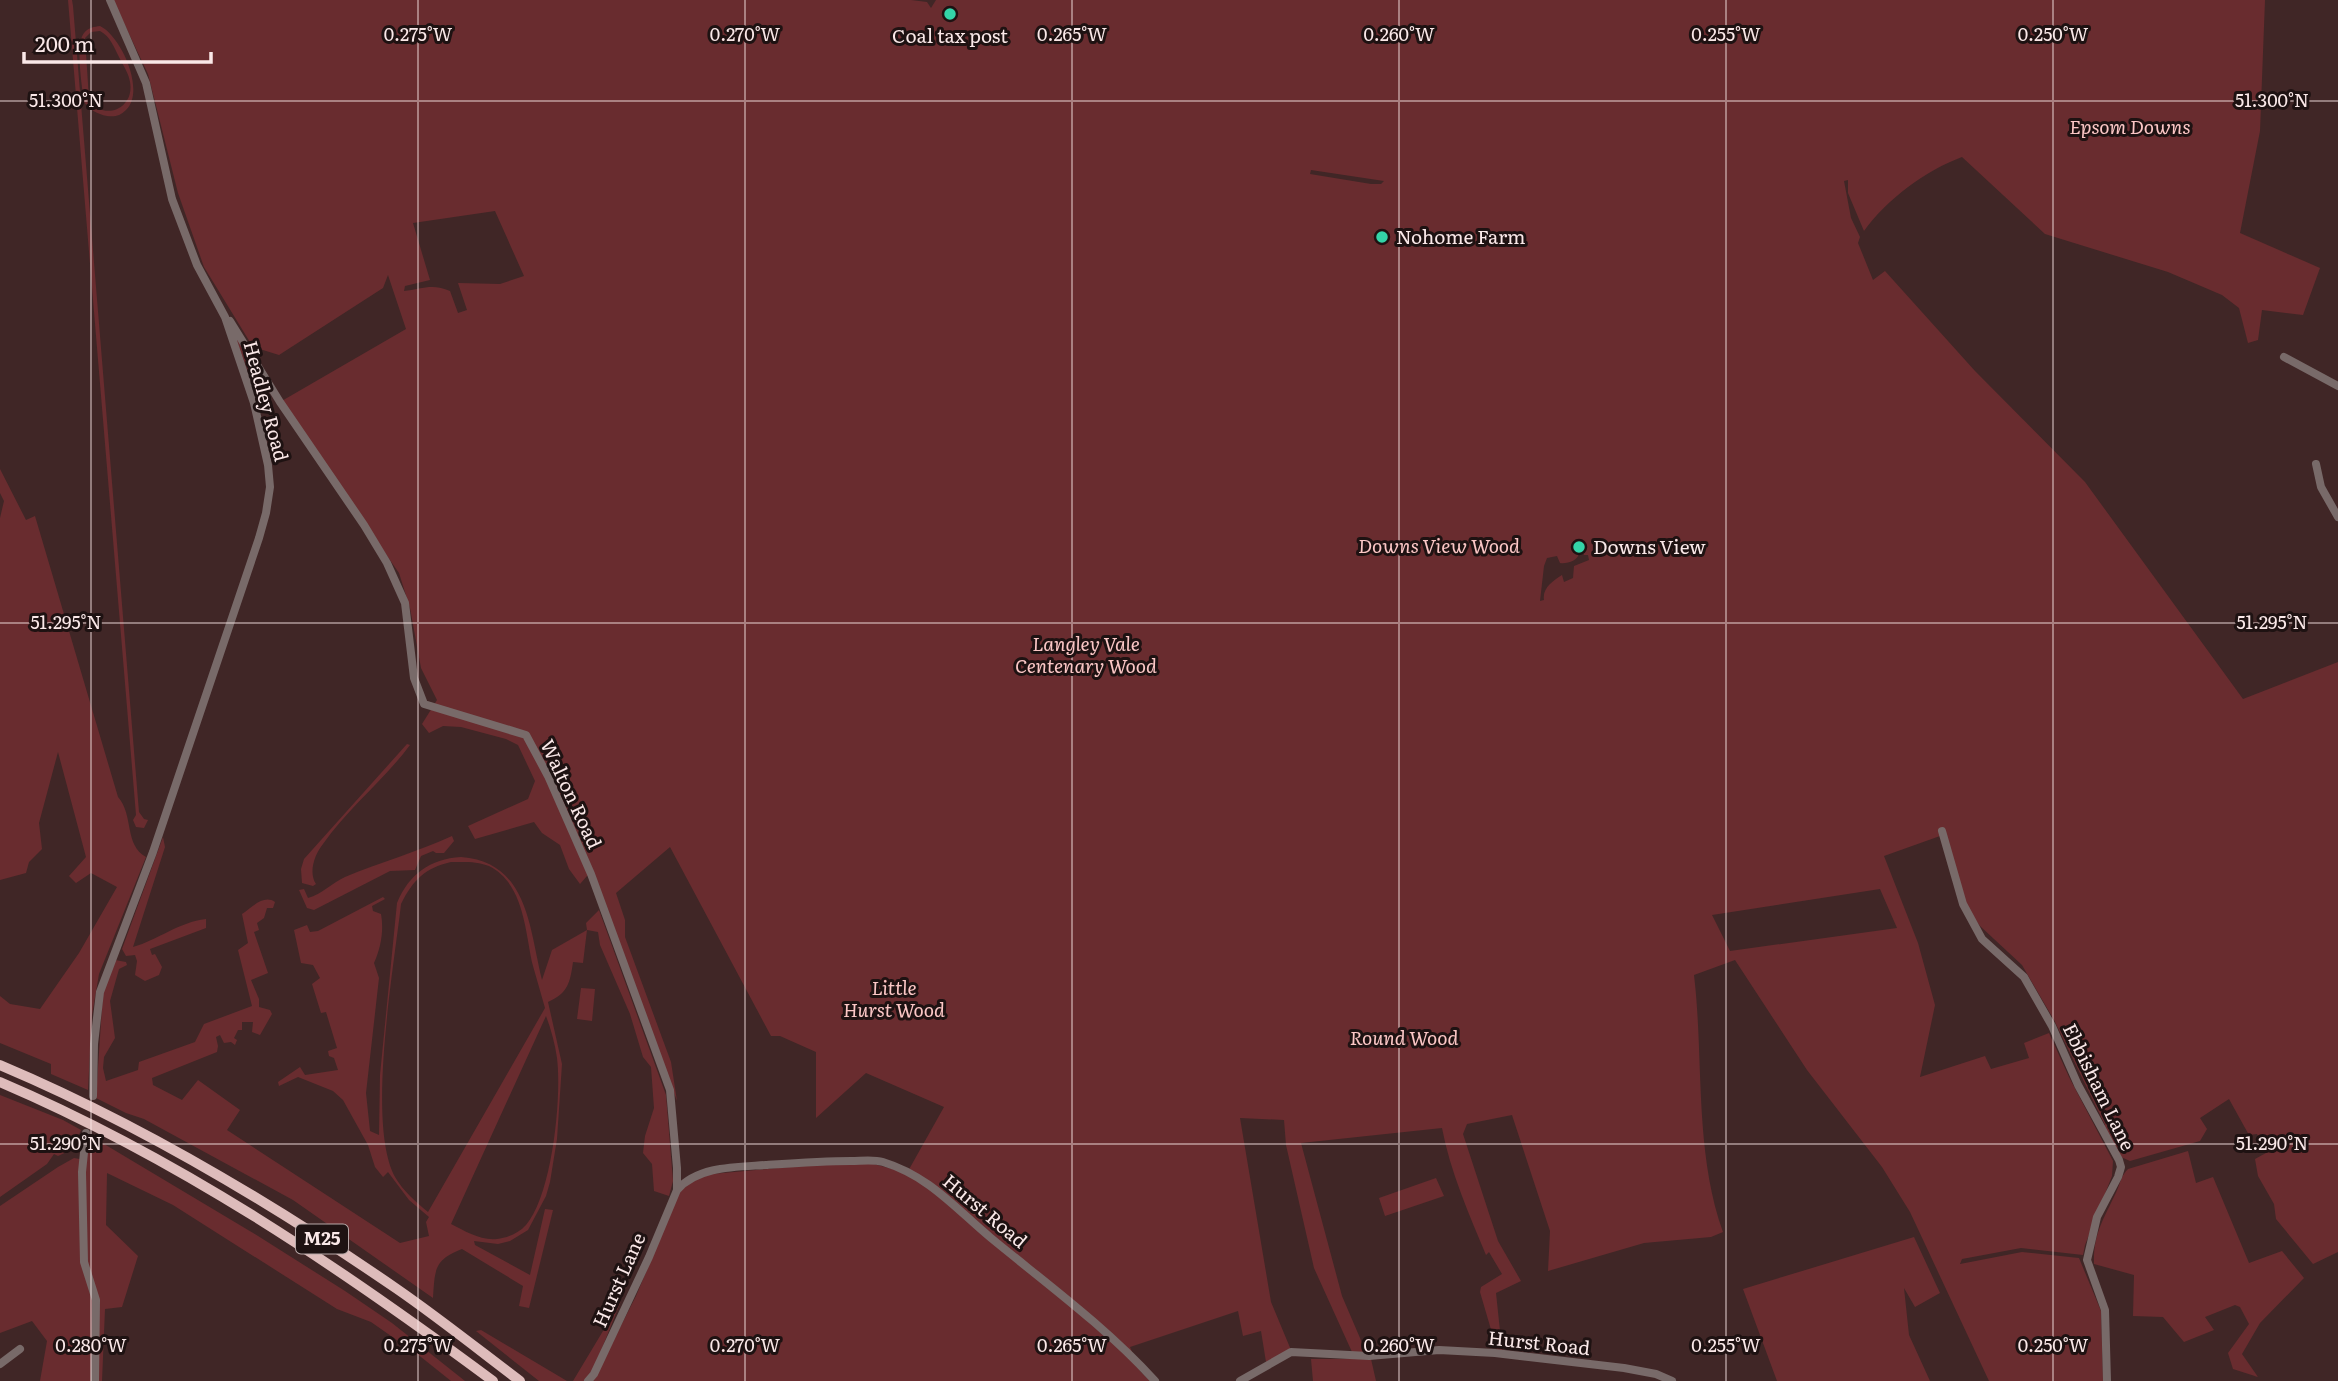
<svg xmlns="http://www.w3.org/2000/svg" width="2338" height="1381" viewBox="0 0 2338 1381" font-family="Literata,serif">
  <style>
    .green { fill: #692c2f; fill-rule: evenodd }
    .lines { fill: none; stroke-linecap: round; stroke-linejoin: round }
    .minor { stroke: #786a69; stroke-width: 8 }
    .highway { stroke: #debcbb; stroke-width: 10 }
    .ticks { fill: none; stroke: #fae8e8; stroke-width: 2; stroke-opacity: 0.45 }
    .poi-dot { fill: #34d4a8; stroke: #1e1212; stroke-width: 2.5 }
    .labels { text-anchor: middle; stroke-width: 6; stroke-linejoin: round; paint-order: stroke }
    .shield { fill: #1e1212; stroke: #b8a8a8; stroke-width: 2 }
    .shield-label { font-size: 18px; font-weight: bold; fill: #fae8e8 }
    .poi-label { font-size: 19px; fill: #fae8e8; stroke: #1e1212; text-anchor: start }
    .park-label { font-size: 19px; font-style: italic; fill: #fcc7c6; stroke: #1e1212 }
    .street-label { font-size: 19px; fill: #fae8e8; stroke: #1e1212 }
    .ticks-label { font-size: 18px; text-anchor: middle; fill: #fae8e8; stroke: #1e1212; stroke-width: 6; stroke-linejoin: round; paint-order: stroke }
  </style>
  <rect width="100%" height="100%" fill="#402626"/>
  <path class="green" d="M68 0H72L73 6 139 812 144 819 148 820 144 828 136 827 133 820 136 815Z
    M113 0H911L927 2 931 8 936 0H2265L2260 131 2240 233 2320 268 2303 315 2262 310 2258 340 2248 343 2239 308 2222 295 2168 272 2045 234 1962 157C1926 170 1886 200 1864 231L1848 193V180L1844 181 1851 218 1860 237 1858 243 1873 280 1885 271 1975 371 2085 482 2243 699 2338 662V1252L2313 1264 2276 1219 2274 1204 2258 1176 2255 1159 2266 1153 2257 1134 2249 1135 2229 1099 2200 1118 2207 1129 2200 1141 2130 1161 2121 1157 2101 1128 2105 1125 2054 1020 2022 965 1980 926 1963 904 1940 836 1884 856 1918 943 1935 1005 1920 1077 1985 1056 1991 1069 2029 1058 2024 1043 2049 1033 2069 1077 2113 1161 2112 1176 2085 1245 2083 1255 2021 1248 1962 1259 1960 1264 2022 1252 2079 1258 2101 1311 2103 1381H1989L1910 1212 1882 1167 1807 1070 1735 960 1694 975C1704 1059 1694 1151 1723 1232L1711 1237 1644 1243 1548 1271 1550 1231 1512 1115 1467 1124 1463 1134 1498 1241 1521 1281 1496 1293 1502 1350H1497L1480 1292 1481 1287 1502 1274 1489 1252 1486 1255C1469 1214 1450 1171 1442 1128L1301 1143 1342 1296 1366 1352H1352L1314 1268 1286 1145 1284 1120 1240 1118 1271 1302 1291 1350 1266 1362 1261 1331 1243 1336 1238 1311 1130 1347 1140 1371 1150 1381H593L636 1296 681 1189 693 1179 712 1174 831 1163H870L907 1173 944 1107 866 1073 816 1118V1052L780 1036H771L670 847 616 893 625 920V937L671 1062 677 1101 594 873 587 876 580 884 569 869 560 845 542 833 534 822 475 839 468 826 528 799 535 781 518 745 506 739 461 727 443 726 429 733 422 724 437 700 421 668 410 608 399 573 280 402 406 329 388 275 383 288 279 355 253 347 204 267 178 193 148 74ZM1311 170 1384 181 1381 184H1371L1310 174ZM495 211 524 276 500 284 458 283 467 310 458 313 450 291C433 283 421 289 404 291L405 286 430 280 413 223ZM1583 552 1584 555H1588L1589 560 1574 566 1573 578 1564 582 1562 575C1553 581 1542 588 1544 600L1540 601 1544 566 1547 558 1557 556 1560 563C1567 564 1578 561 1579 553ZM1880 889 1897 928 1730 951 1712 915Z
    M100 26C121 36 146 91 126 110 120 116 115 117 107 116 97 114 90 110 84 102 82 87 75 44 84 33 89 27 94 27 100 26ZM100 31C110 36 114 47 119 57 123 65 129 74 130 82 135 109 103 122 89 99L85 38 91 32Z
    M234 334 261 378 252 382Z
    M0 469 26 520 35 516 118 797C134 815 124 845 146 857L99 974 92 1015 88 1090 51 1074V1064L0 1043V996L10 1004 40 1009 79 953 117 887 91 873 76 883 69 876 86 857 58 752 39 823 42 849 29 862 26 873 0 880V518L4 501 0 493Z
    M407 744 410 745C384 780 348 808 323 844 315 854 308 872 316 884L313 886 302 883 301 869 304 859Z
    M452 836 454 841 444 853H436L433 851 421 856 415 870 390 871 314 910 307 908 299 890 304 889 308 898C322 894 332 883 345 877 381 862 417 852 452 836Z
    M163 837 165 847 133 947C158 940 179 922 206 919V928L150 949 152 955 155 954 162 967 159 975 145 981 135 975 137 961 135 955 126 956 122 949Z
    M461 857C528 862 529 927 542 980L552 950 587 930 586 923 599 910 666 1095 673 1181 669 1196 654 1191 652 1164 643 1153 645 1136 654 1108 651 1067 643 1057 630 1014 600 945 598 932 587 930 583 963 573 962C570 983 568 993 548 1002L562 1064 557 1139 550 1182 546 1196 528 1230 510 1241 498 1244 474 1241 475 1245 530 1275 545 1209 553 1210 529 1308 519 1306 523 1286 462 1249C434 1260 435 1269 433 1298L293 1200 144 1119 126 1113 96 1098 103 992 115 960 126 962 127 965 119 969 110 1001 115 1038 104 1057 103 1068 106 1081 138 1070 139 1062 195 1042 204 1024 252 1006 238 950 248 943 242 914C252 907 264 894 275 902L273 908H267L264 918 257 923 259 930 254 932 268 973 251 980 259 999V1007L270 1010 272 1014 260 1035 252 1032 253 1022H242V1030H238L234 1038 237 1040 235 1045 231 1042 224 1043 220 1035 216 1037 218 1046 217 1052 152 1078 153 1085 182 1100 198 1080 240 1110 227 1130 400 1243 429 1236 426 1222 429 1217 409 1200 388 1172 383 1177 375 1167 368 1145 343 1100 333 1091 298 1077 279 1086 278 1082 300 1067 305 1075 338 1070 334 1058 329 1056 328 1051 337 1048 326 1012 321 1013 312 984 320 978 313 965 301 963 294 930 307 925 310 932 318 931 383 897 385 899 372 906 373 911 381 914C384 930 381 948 374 963L379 978 366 1093 370 1131 379 1135 380 1075 397 903C409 874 430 859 461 857ZM451 862C463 862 477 861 489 866 525 884 525 933 533 966 537 980 541 994 545 1008L428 1212C416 1202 403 1191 395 1177 366 1123 394 968 401 904 413 880 425 868 451 862ZM546 1016C551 1029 555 1044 557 1058 562 1097 552 1195 526 1225 519 1233 507 1238 497 1239 481 1241 465 1231 451 1224Z
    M581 988 595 989 592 1021 577 1019Z
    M0 1095 63 1120 81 1130 73 1149 58 1156 54 1154 47 1164 0 1197Z
    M89 1135 258 1236 345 1291 392 1323 465 1381H451L421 1357 371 1322 337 1309 173 1205 107 1173 106 1225 138 1256 122 1307 105 1309 102 1381H40L47 1341 32 1321 0 1333V1206L58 1167 74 1158 85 1160Z
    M2188 1151 2196 1183 2213 1177 2249 1263 2282 1251 2304 1278 2260 1323 2242 1354 2258 1377 2233 1369 2228 1353 2249 1324 2240 1307 2235 1305 2205 1317 2214 1330 2184 1342 2163 1317 2133 1316 2134 1275 2094 1264C2093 1231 2106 1216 2118 1188 2121 1180 2122 1175 2128 1169Z
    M1436 1178 1444 1196 1385 1216 1379 1198Z
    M1914 1237 1940 1293 1915 1307 1904 1288 1909 1335 1930 1381H1777L1743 1289Z
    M621 1301 594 1368 584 1381H573Z
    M481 1330 567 1381H539L476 1331Z
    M1311 1359H1371L1376 1381H1313Z"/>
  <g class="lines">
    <path class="minor" d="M230 321 280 402 364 525 387 563 405 603 414 678 424 704 526 735 548 776 591 874 670 1090 677 1168V1190
      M2284 357 2338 386
      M2316 464 2321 487 2338 517
      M1942 831 1963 904 1982 939 2024 977 2052 1026 2078 1085 2119 1160 2121 1167 2118 1177 2097 1217 2087 1260 2105 1310 2107 1381
      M93 1096 94 1044 100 992 153 852 259 538 266 513 270 487 268 465 254 403 225 317 197 265 172 199 146 83 110 0
      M86 1133 82 1172 84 1262 96 1300 95 1381
      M0 1364 20 1349
      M588 1381 594 1374 649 1257 677 1190C698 1166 736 1167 766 1165 795 1163 823 1161 851 1161 861 1161 873 1159 883 1162 929 1176 955 1208 991 1238 1047 1284 1106 1327 1155 1381
      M1240 1381 1291 1352 1369 1356 1439 1350 1495 1353 1624 1368 1656 1374 1672 1381"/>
    <path class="highway" d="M0 1065C140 1124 272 1203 397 1289 439 1318 479 1350 520 1381
      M0 1082C178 1158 338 1266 493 1381"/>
  </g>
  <path class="ticks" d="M91 0V1381M418 0V1381M745 0V1381M1072 0V1381M1399 0V1381M1726 0V1381M2053 0V1381M0 101H2338M0 623H2338M0 1144H2338"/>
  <g class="poi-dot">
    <circle cx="950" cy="14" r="7"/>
    <circle cx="1382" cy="237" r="7"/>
    <circle cx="1579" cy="547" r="7"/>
  </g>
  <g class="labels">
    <rect class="shield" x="296" y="1224.5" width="52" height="29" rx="5"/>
    <g class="shield-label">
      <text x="322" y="1245">M25</text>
    </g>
    <g class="poi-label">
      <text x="950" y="43" text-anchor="middle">Coal tax post</text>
      <text x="1396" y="244">Nohome Farm</text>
      <text x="1593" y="554">Downs View</text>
    </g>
    <g class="park-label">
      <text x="2130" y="134">Epsom Downs</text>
      <text x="1439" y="553">Downs View Wood</text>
      <text x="1086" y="651">Langley Vale<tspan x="1086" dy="22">Centenary Wood</tspan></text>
      <text x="894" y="995">Little<tspan x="894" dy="22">Hurst Wood</tspan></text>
      <text x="1404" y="1045">Round Wood</text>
    </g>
    <g class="street-label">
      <text transform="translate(266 401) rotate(75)" y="7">Headley Road</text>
      <text transform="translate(571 794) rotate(65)" y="7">Walton Road</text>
      <text transform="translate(2099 1087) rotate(64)" y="7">Ebbisham Lane</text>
      <text transform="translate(985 1211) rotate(40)" y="7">Hurst Road</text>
      <text transform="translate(619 1280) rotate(-66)" y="7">Hurst Lane</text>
      <text transform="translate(1539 1343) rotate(6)" y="7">Hurst Road</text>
    </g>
  </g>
  <g class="ticks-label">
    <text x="418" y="41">0.275°W</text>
    <text x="745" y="41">0.270°W</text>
    <text x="1072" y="41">0.265°W</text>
    <text x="1399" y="41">0.260°W</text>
    <text x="1726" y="41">0.255°W</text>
    <text x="2053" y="41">0.250°W</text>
    <text x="66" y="107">51.300°N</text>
    <text x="2272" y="107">51.300°N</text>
    <text x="66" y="629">51.295°N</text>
    <text x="2272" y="629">51.295°N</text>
    <text x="66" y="1150">51.290°N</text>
    <text x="2272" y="1150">51.290°N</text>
    <text x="91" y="1352">0.280°W</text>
    <text x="418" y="1352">0.275°W</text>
    <text x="745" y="1352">0.270°W</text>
    <text x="1072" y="1352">0.265°W</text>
    <text x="1399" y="1352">0.260°W</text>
    <text x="1726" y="1352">0.255°W</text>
    <text x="2053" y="1352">0.250°W</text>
  </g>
  <path d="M24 52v10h187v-10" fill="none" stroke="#fae8e8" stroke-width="3.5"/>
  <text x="35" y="52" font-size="21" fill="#fae8e8" stroke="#1e1212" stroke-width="5" paint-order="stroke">200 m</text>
</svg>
